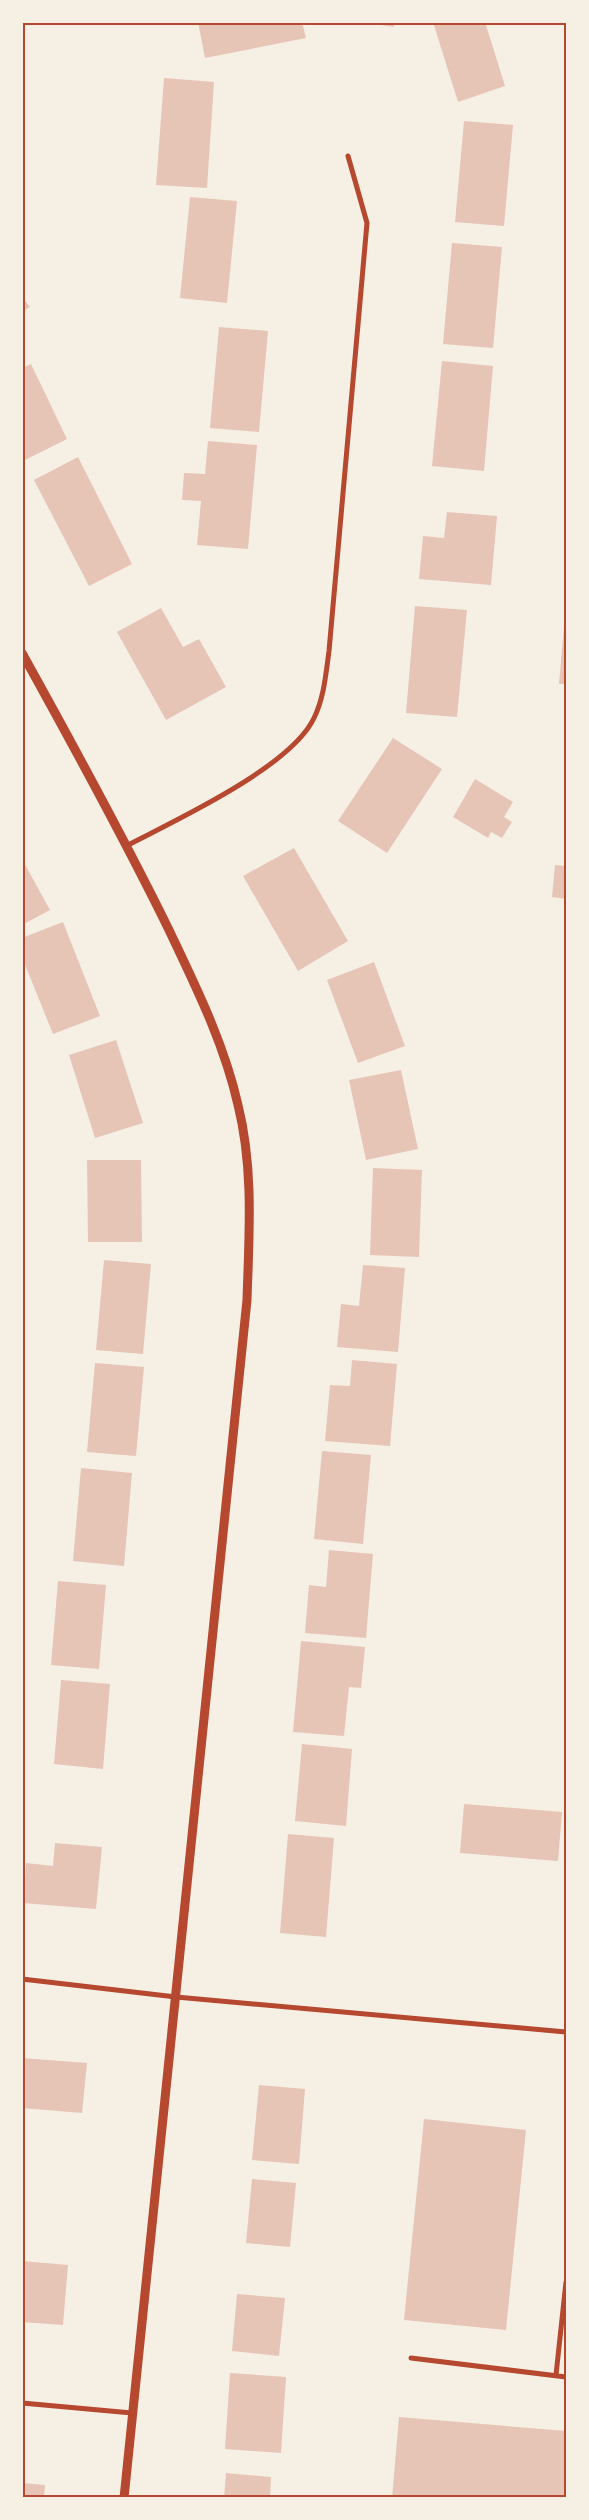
<svg xmlns="http://www.w3.org/2000/svg" width="589" height="2520" viewBox="0 0 589 2520" font-family="'PT Serif',serif">
  <style>
    .building { fill: #e6c5b7 }
    .lines { fill: none; stroke-linecap: round; stroke-linejoin: round }
    .minor { stroke: #b5482f; stroke-width: 5 }
    .tertiary { stroke: #b5482f; stroke-width: 9 }
    .neatline { fill: none; stroke: #b5482f; stroke-width: 2 }
  </style>
  <rect width="100%" height="100%" fill="#f6efe4"/>
  <path class="building" d="M198 22H302L306 38 205 58Z
    M363 22H394V27Z
    M433 22H485L505 86 458 102Z
    M164 78 214 82 207 188 156 185Z
    M464 121 513 125 504 226 455 222Z
    M190 197 237 201 227 303 180 298Z
    M452 243 502 247 493 348 443 344Z
    M22 297 30 307 22 312Z
    M219 327 268 331 259 432 210 428Z
    M442 361 493 366 484 471 432 466Z
    M31 364 67 439 25 460 22 455V368Z
    M208 441 257 445 248 549 197 545 201 501 182 500 184 473 205 474Z
    M78 457 132 564 89 586 34 480Z
    M447 512 497 516 491 585 419 579 423 536 444 538Z
    M415 606 467 610 457 717 406 713Z
    M161 608 183 647 199 639 226 687 166 720 117 632Z
    M565 615H566V684H559Z
    M393 738 442 769 387 853 338 821Z
    M475 779 513 802 504 817 512 822 502 838 491 832 488 838 453 817Z
    M294 848 348 941 298 971 243 876Z
    M22 859 50 910 22 925Z
    M555 865 566 866V899L552 897Z
    M63 922 100 1016 53 1034 22 957V938Z
    M374 962 405 1046 358 1063 327 980Z
    M116 1040 143 1123 95 1138 69 1055Z
    M401 1070 418 1149 366 1160 349 1080Z
    M87 1160H141L142 1242H88Z
    M373 1168 422 1170 419 1257 370 1255Z
    M104 1260 151 1264 143 1354 96 1350Z
    M363 1265 405 1268 398 1352 337 1347 341 1304 359 1306Z
    M352 1360 397 1364 390 1446 325 1441 330 1385 350 1386Z
    M95 1363 144 1367 136 1456 87 1452Z
    M322 1451 371 1455 363 1544 314 1539Z
    M81 1468 132 1473 124 1566 73 1561Z
    M329 1550 373 1554 366 1638 305 1633 309 1585 326 1587Z
    M58 1581 106 1585 99 1669 51 1665Z
    M301 1641 365 1647 361 1688 349 1687 344 1736 293 1732Z
    M61 1680 110 1684 103 1769 54 1764Z
    M302 1744 352 1749 346 1826 295 1821Z
    M464 1804 562 1812 558 1861 460 1853Z
    M288 1834 334 1838 326 1937 280 1933Z
    M55 1843 102 1847 96 1909 23 1903 26 1863 53 1866Z
    M22 2058 87 2063 82 2113 22 2108Z
    M259 2085 305 2089 299 2164 252 2160Z
    M424 2119 526 2130 506 2330 404 2320Z
    M252 2179 296 2183 290 2247 246 2243Z
    M22 2261 68 2265 63 2325 22 2322Z
    M237 2294 285 2298 279 2356 232 2351Z
    M230 2373 286 2377 281 2453 225 2449Z
    M399 2417 566 2431V2498H392Z
    M226 2473 271 2477 270 2498H224Z
    M22 2483 45 2485 44 2498H22Z"/>
  <g class="lines">
    <path class="minor" d="M128 845C176 820 291 767 314 718 324 698 326 673 329 651L367 223 348 156
      M22 1979 176 1997 566 2032
      M411 2358 566 2377
      M556 2375 566 2282
      M22 2403 132 2413"/>
    <path class="tertiary" d="M22 653C73 745 123 836 169 930 196 987 224 1043 238 1105 254 1169 249 1235 247 1300L124 2498"/>
  </g>
  <rect width="589" height="2520" fill="none" stroke="#f6efe4" stroke-width="48"/>
  <rect x="24" y="24" width="541" height="2472" class="neatline"/>
</svg>
